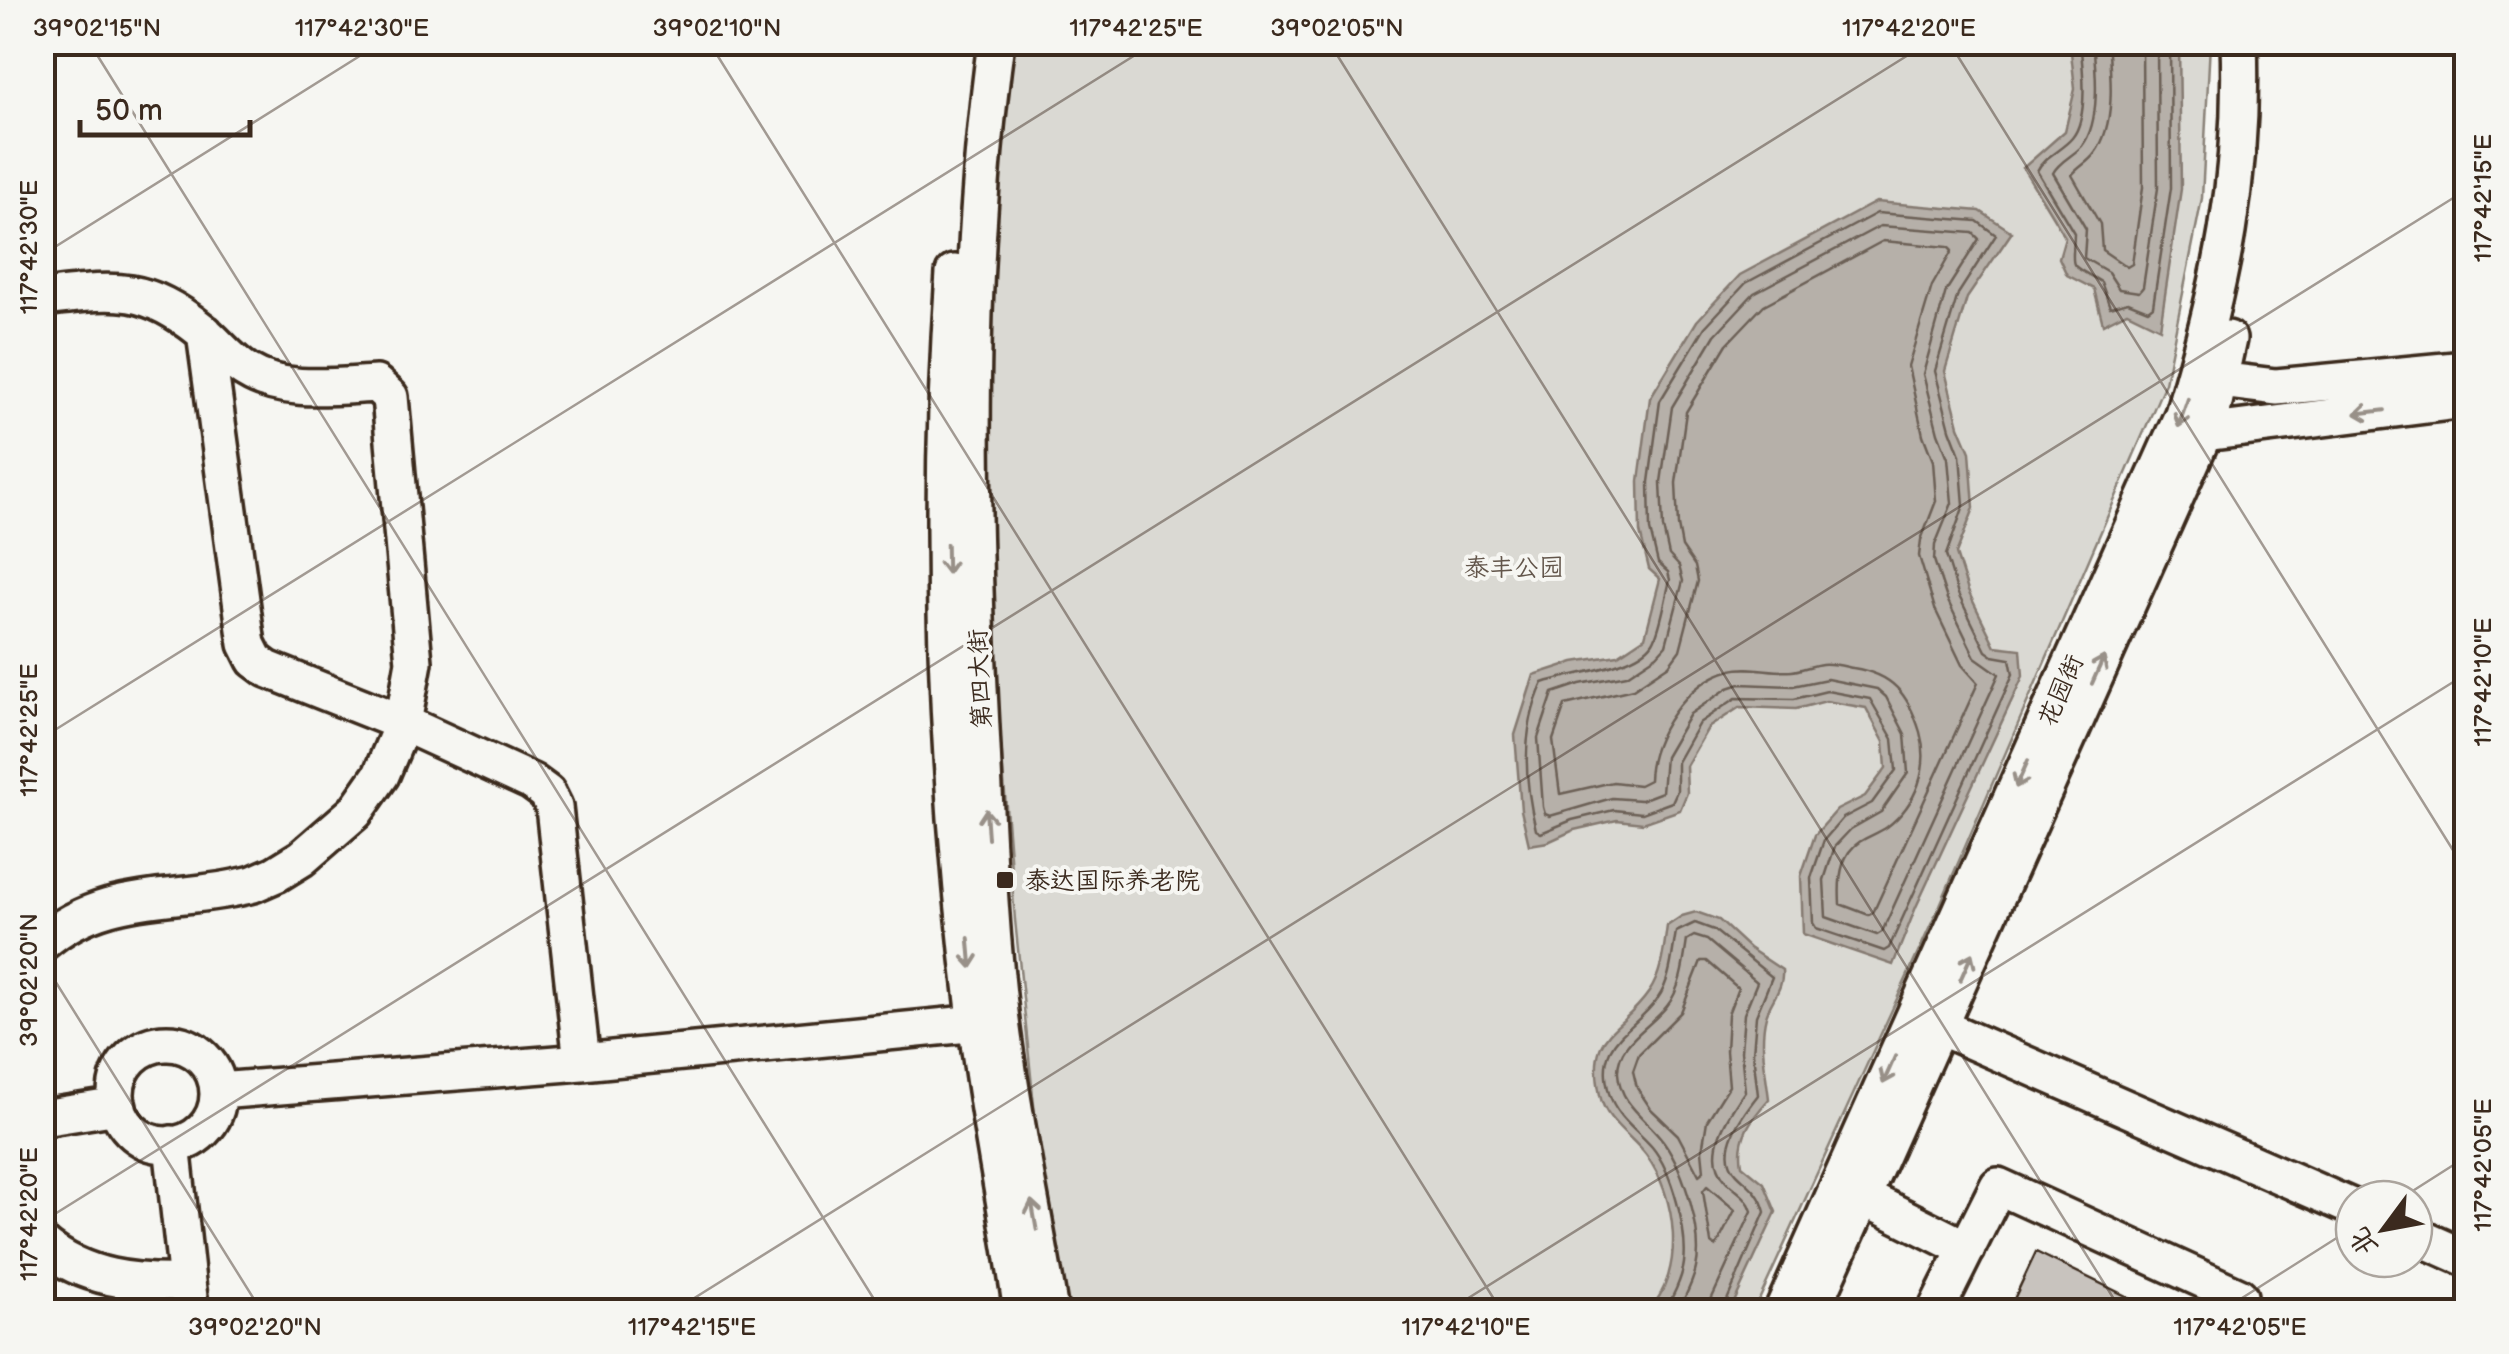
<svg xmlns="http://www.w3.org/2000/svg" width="2509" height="1354" viewBox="0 0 2509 1354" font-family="'Balsamiq Sans','LXGW WenKai TC',sans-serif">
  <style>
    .green { fill: #dad9d3; stroke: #8a8278; stroke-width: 2.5 }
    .water { fill: #b6b0a9; stroke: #857a71; stroke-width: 2.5 }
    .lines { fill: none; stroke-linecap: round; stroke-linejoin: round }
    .shore { stroke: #6c6056; stroke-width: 2.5 }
    .building { fill: #c8c3be; stroke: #3b2a1e; stroke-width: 2.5 }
    .minor-casing { stroke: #3b2a1e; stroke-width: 42 }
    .minor { stroke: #f6f6f2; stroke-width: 35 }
    .oneway { stroke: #989088 }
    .ticks { fill: none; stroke: #3b2a1e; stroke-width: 2.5; stroke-opacity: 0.45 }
    .poi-dot { fill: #3b2a1e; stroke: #f6f6f2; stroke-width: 4 }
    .labels { text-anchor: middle; stroke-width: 8; stroke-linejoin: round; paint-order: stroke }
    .park-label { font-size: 25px; fill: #63564b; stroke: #f6f6f2 }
    .street-label { font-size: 25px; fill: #3b2a1e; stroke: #f6f6f2 }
    .poi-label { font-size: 25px; fill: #3b2a1e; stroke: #f6f6f2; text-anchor: start }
    .neatline { fill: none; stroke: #3b2a1e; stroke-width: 4 }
    .ticks-label { font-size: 25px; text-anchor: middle; fill: #3b2a1e }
  </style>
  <rect width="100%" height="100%" fill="#f6f6f2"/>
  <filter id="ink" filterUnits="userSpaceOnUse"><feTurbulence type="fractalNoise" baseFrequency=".01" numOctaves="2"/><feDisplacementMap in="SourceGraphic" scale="20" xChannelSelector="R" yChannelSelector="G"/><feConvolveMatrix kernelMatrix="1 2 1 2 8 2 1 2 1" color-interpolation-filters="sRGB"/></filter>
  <g filter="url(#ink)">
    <path class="green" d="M1013 43H2210L2202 198 2165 383 1940 905 1754 1311H1065L1040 1164 1015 920 989 593 991 273Z"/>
    <path class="water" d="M2070 43H2179L2181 189 2160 328 2127 312 2103 324 2094 289 2067 275 2059 258 2065 237 2023 168 2065 131 2075 89Z
      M1876 202 1980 211 2012 232 1967 298 1945 371 1959 426 1970 452 1974 508 1956 554 1968 591 1995 646 2021 649 2023 676 1916 907 1893 965 1803 934 1801 876 1815 835 1837 810 1865 796 1886 768 1884 742 1866 708 1826 701 1796 709 1740 707 1708 728 1686 766 1687 793 1680 810 1643 823 1617 820 1574 830 1548 842 1529 845 1521 810 1515 735 1534 675 1574 662 1618 655 1645 637 1660 579 1649 569 1640 532 1639 481 1650 398 1697 321 1740 275Z
      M1696 912 1719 920 1749 948 1782 970C1784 989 1771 999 1766 1016 1759 1042 1766 1073 1769 1099 1751 1119 1737 1137 1742 1165L1764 1183 1776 1212 1730 1311H1648C1686 1272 1677 1197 1646 1155 1631 1135 1605 1121 1600 1095 1586 1030 1620 1034 1649 992 1662 974 1664 947 1667 926L1682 916Z"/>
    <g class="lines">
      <path class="shore" d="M2080 42C2083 67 2089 118 2072 138 2061 151 2044 156 2037 171L2074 233C2073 272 2066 261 2101 282L2110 307 2128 302 2148 310 2153 306 2171 188 2170 42
        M2093 42C2096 70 2101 122 2082 146 2073 156 2059 161 2053 173L2086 229 2084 258 2108 272 2119 289 2139 292 2143 287 2158 188 2157 42
        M2108 42C2111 75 2116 125 2095 153 2089 162 2078 167 2072 175L2100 224 2102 250 2127 267 2132 264 2143 187 2142 42
        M1877 213 1977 221 1996 235 1958 294 1935 371 1950 429 1960 455 1964 505 1946 555 1958 594 1986 651 1993 656 2010 659 2013 674 1889 948 1884 951 1816 928 1813 923 1811 878 1824 840 1843 818 1872 803 1896 770 1893 739 1870 699 1827 691 1794 699 1736 698 1699 723 1677 762V791L1672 802 1642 813 1614 810 1572 820 1541 833 1536 830C1524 781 1521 729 1543 683 1572 673 1637 667 1653 642 1661 629 1666 595 1670 580L1668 572 1658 563 1650 530 1649 482 1660 401 1705 327 1746 283Z
        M1880 226 1973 233 1979 239 1946 291 1923 374 1938 433 1948 458 1952 503 1935 545 1934 560 1947 599 1975 657 1999 674 1882 932 1877 935 1826 917 1824 880 1835 846 1851 829 1881 812 1908 773 1905 734 1886 697 1877 689 1827 679 1793 686 1740 684 1728 688 1690 714 1665 757 1662 792 1641 800 1612 798 1550 816 1545 814 1543 807 1538 738 1553 693 1580 684 1627 675 1657 655 1666 645 1683 581 1679 566 1669 555 1663 528 1661 482 1672 407 1715 335 1754 293Z
        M1883 241 1948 247 1952 251 1932 286 1908 366 1923 435 1933 461 1936 501 1921 540 1919 556 1935 609 1962 665 1978 683 1873 913 1869 915 1840 904C1839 887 1839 867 1849 852 1859 838 1874 836 1887 827 1917 804 1930 767 1920 732 1908 693 1892 674 1853 668 1843 666 1832 663 1822 664 1812 665 1802 670 1792 671 1772 673 1751 665 1731 670 1686 682 1650 736 1649 780L1639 785 1613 782 1560 794 1553 740 1565 705 1633 689 1669 665 1680 650 1698 581 1695 566 1682 547 1678 526 1676 483 1686 412 1727 344 1764 305Z
        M1701 961H1707L1738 988 1728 1014 1726 1051 1729 1086 1707 1121 1702 1151 1704 1171 1699 1175 1678 1135 1651 1109 1637 1088 1633 1071 1639 1054 1681 1012Z
        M1707 1186 1735 1210 1716 1247 1711 1243 1703 1191Z
        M1662 1312C1672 1301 1682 1278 1684 1263 1688 1232 1672 1171 1652 1147 1637 1130 1616 1116 1609 1093 1594 1039 1633 1033 1658 998 1671 980 1672 953 1676 932L1695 923 1714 930 1772 977 1756 1016 1753 1053 1758 1095C1743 1114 1714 1151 1737 1174 1750 1187 1760 1192 1765 1212L1722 1312
        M1678 1312C1684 1298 1693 1283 1696 1268 1704 1235 1684 1170 1664 1142 1648 1119 1620 1106 1618 1073 1617 1042 1650 1028 1667 1006 1681 989 1684 961 1687 940L1694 936 1707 940 1757 982 1744 1014 1741 1051 1745 1091C1729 1114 1701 1153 1726 1181 1736 1192 1747 1195 1752 1211L1711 1300 1709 1312"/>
    </g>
    <path class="building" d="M2036 1252 2159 1312H2008Z"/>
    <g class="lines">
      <defs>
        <path id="minor" d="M996 42C965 270 969 500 981 728 986 825 989 925 1001 1021 1013 1118 1034 1215 1050 1312
          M954 273C936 525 946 784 978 1035 990 1128 1009 1219 1022 1312
          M42 298C113 290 143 283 201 330 217 343 230 361 247 371 284 394 335 386 376 384L390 397 414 662 403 723 381 775 355 812 302 858 276 874 253 884C177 904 106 887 42 943
          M205 333 247 644 255 660 267 669 403 723 532 782 547 793 554 807 582 1062
          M2219 380 2276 387 2466 369
          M2204 433 2466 400
          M1940 1027 2354 1208
          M116 1094a51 51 0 1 1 102 0a51 51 0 1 1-102 0Z
          M218 1091 582 1062 999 1021
          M42 1118 118 1106
          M172 1144 187 1282
          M1863 1197 1967 1249
          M2414 1235 2466 1258
          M42 1244C84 1279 135 1284 187 1282L191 1312
          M1782 1312 2183 414C2221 285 2244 179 2239 42
          M1811 1312 2204 433 2212 412 2228 339
          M1935 1312 1998 1186 2239 1296 2231 1312"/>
      </defs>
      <use href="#minor" class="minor-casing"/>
      <use href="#minor" class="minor"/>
    </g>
    <defs><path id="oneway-shaft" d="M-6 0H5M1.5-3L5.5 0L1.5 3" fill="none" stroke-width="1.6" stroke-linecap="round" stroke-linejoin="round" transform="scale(2.5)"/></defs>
    <g class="oneway">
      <use href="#oneway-shaft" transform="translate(2370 412) rotate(173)"/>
      <use href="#oneway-shaft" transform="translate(2183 413) rotate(109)"/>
      <use href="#oneway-shaft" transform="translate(947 559) rotate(89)"/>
      <use href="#oneway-shaft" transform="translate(2098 670) rotate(-66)"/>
      <use href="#oneway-shaft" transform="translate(2022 774) rotate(114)"/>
      <use href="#oneway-shaft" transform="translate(987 824) rotate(-94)"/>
      <use href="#oneway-shaft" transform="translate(970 953) rotate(85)"/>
      <use href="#oneway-shaft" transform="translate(1966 967) rotate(-66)"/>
      <use href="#oneway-shaft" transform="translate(1889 1070) rotate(114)"/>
      <use href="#oneway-shaft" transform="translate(1034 1215) rotate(-100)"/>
    </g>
  </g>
  <path class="ticks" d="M89 42 882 1312M709 42 1502 1312M1329 42 2122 1312M1949 42 2466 871M42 255 382 42M42 738 1156 42M42 960 262 1312M2400 1199 2466 1157M42 1222 1929 42M672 1312 2466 190M1446 1312 2466 674M2220 1312 2354 1227"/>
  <rect class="poi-dot" x="995" y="870" width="20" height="20" rx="5"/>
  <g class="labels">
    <g class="park-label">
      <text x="1514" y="576">泰丰公园</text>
    </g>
    <g class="street-label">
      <text transform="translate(979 679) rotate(-93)" y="9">第四大街</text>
      <text transform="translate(2060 690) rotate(-66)" y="9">花园街</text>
    </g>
    <g class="poi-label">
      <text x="1025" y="889">泰达国际养老院</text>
    </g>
  </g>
  <rect width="2509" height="1354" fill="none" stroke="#f6f6f2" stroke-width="110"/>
  <g transform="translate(2384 1229) rotate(238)"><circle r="48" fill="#f6f6f2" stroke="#aba49d" stroke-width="2.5"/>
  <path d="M0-8L18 38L0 25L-18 38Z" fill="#3b2a1e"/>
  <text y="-15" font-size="28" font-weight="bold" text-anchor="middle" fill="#3b2a1e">北</text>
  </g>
  <path d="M80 120v15h170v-15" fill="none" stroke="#3b2a1e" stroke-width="5"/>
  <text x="95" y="120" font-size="30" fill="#3b2a1e" stroke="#f6f6f2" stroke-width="8" paint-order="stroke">50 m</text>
  <rect x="55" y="55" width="2399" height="1244" class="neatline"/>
  <g class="ticks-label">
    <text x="97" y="36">39°02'15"N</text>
    <text x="362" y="36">117°42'30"E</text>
    <text x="717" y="36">39°02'10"N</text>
    <text x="1136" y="36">117°42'25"E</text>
    <text x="1337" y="36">39°02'05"N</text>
    <text x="1909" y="36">117°42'20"E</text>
    <text transform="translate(2482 198) rotate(-90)" y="9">117°42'15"E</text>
    <text transform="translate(28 247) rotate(-90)" y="9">117°42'30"E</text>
    <text transform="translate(2482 682) rotate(-90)" y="9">117°42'10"E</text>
    <text transform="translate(28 730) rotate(-90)" y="9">117°42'25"E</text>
    <text transform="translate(28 980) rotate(-90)" y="9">39°02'20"N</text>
    <text transform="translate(2482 1165) rotate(-90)" y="9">117°42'05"E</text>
    <text transform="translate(28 1214) rotate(-90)" y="9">117°42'20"E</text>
    <text x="255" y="1335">39°02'20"N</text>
    <text x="692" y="1335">117°42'15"E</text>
    <text x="1466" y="1335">117°42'10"E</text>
    <text x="2240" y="1335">117°42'05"E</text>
  </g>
</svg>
